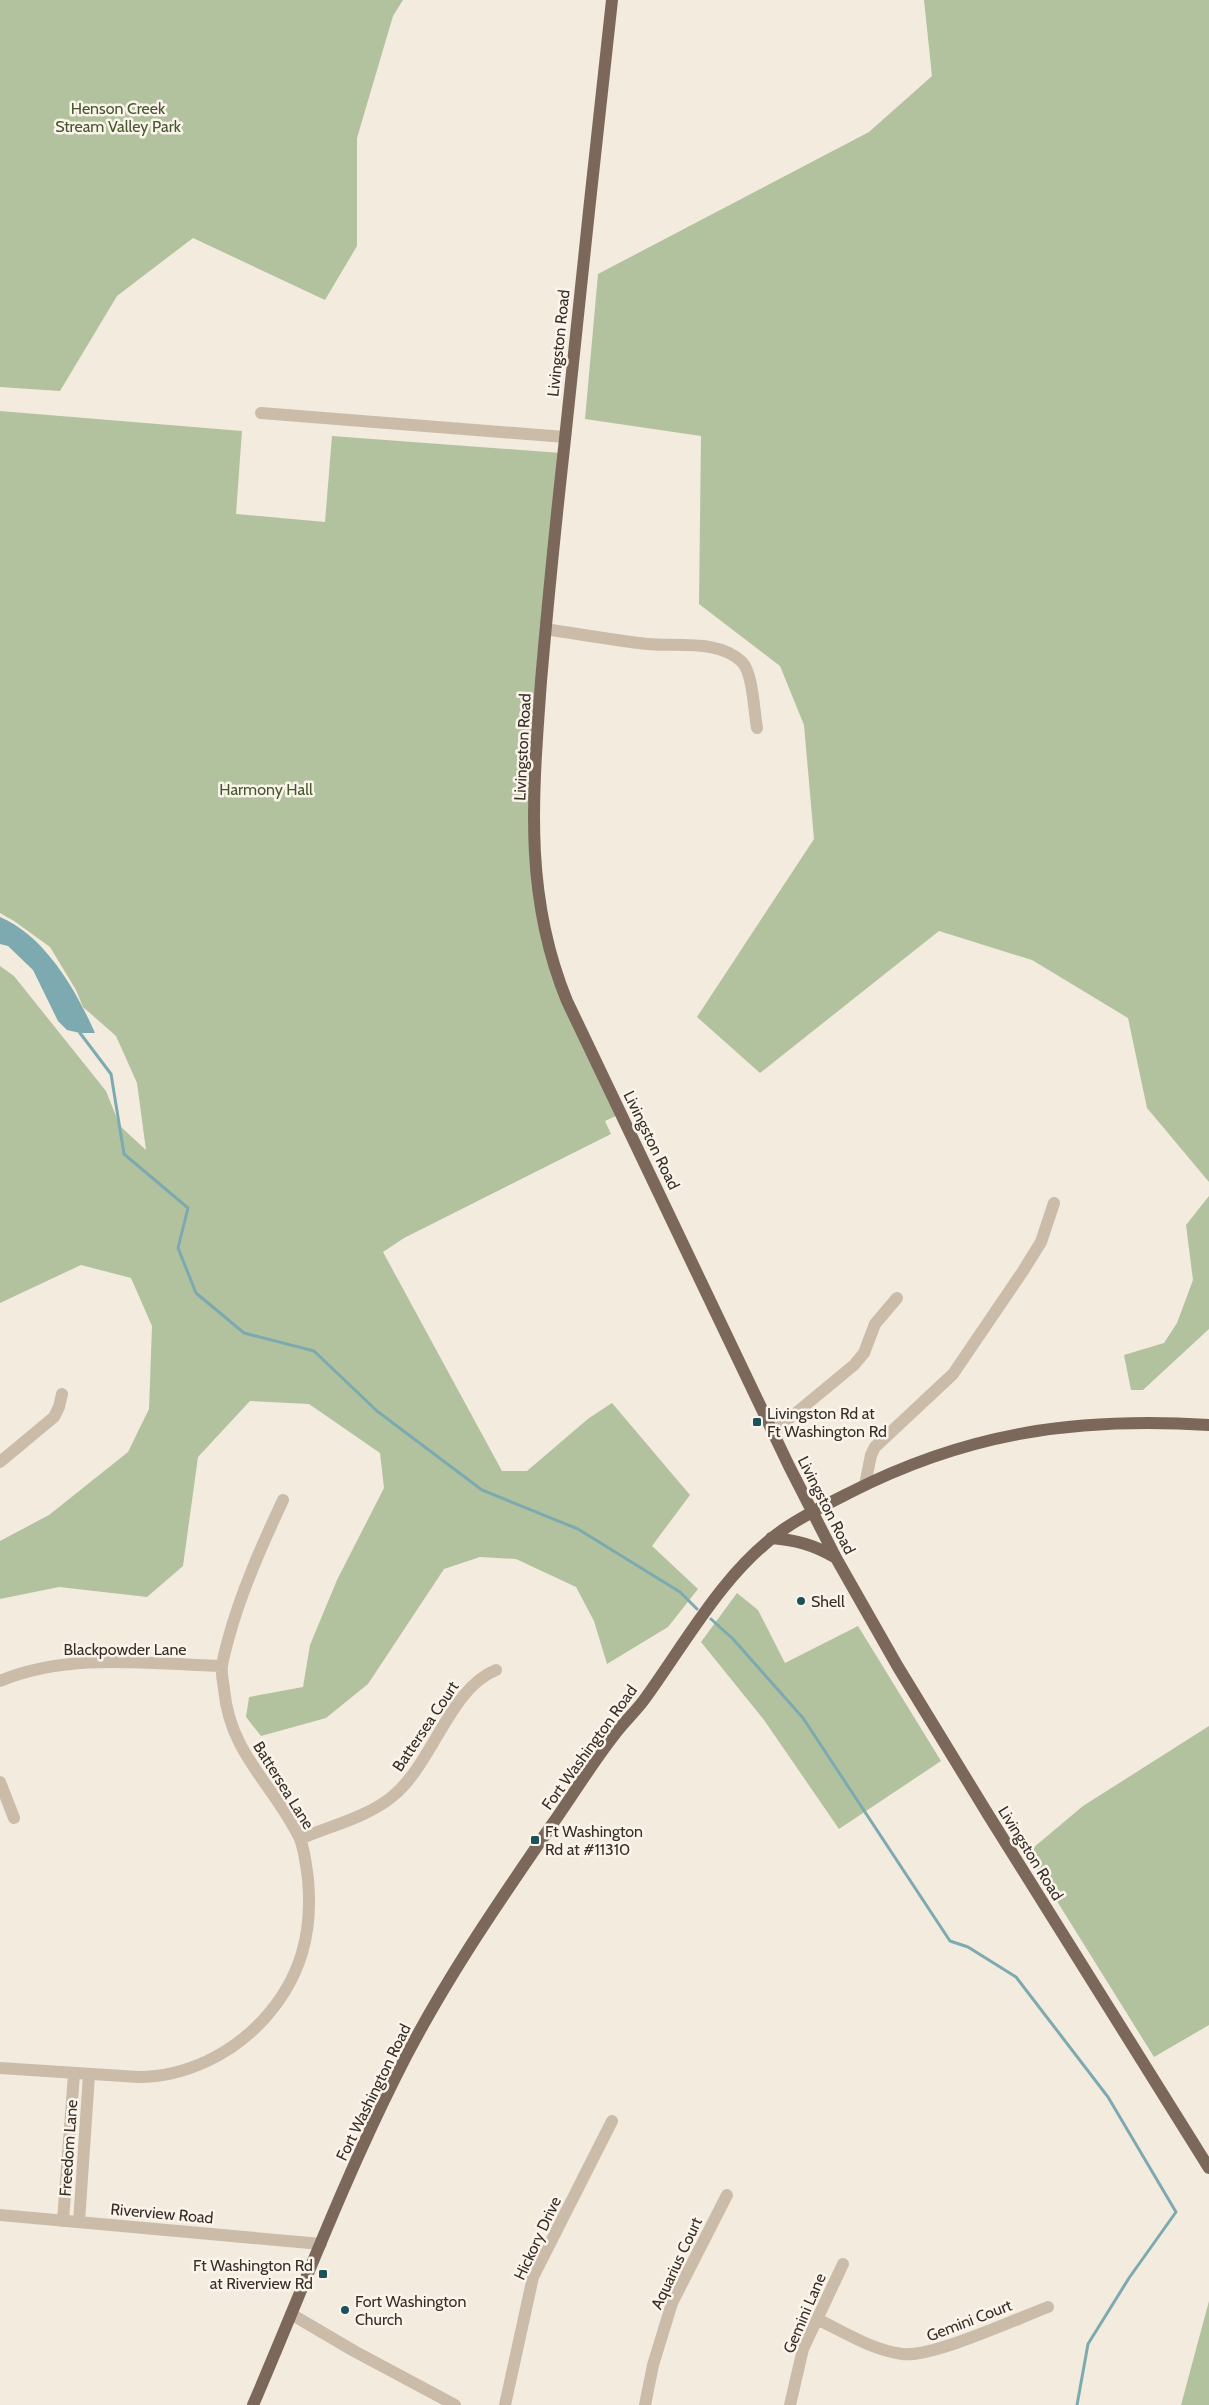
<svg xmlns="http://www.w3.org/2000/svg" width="1209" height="2405" viewBox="0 0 1209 2405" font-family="Cabin,sans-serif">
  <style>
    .green { fill: #b3c29e }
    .water { fill: #7daab0 }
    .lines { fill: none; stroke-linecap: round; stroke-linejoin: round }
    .stream { stroke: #7daab0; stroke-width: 3 }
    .minor { stroke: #cbbcaa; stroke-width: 12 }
    .major { stroke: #7b685b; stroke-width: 12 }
    .poi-dot { fill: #1e525b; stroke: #faf4eb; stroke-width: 2 }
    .labels { text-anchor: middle; stroke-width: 5; stroke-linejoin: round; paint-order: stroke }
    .park-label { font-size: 16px; fill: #45572d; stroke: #faf4eb }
    .street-label { font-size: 16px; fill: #392f29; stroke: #faf4eb }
    .poi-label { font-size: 16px; fill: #392f29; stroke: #faf4eb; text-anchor: start }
  </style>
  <rect width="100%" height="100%" fill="#f3ebde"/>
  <path class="green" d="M0 0H403L393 16 357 138V246L325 300 193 238 117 296 60 391 0 387Z
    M924 0H1209V1182L1147 1108 1128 1018 1032 960 939 931 760 1073 697 1017 814 839 804 725 780 666 699 604 701 436 585 419 598 274 869 132 932 76Z
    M0 411 242 431 236 514 325 522 332 436 561 453 542 644 538 913 616 1116 605 1121 611 1134 404 1238 383 1252 502 1471H527L589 1418 612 1403 690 1495 652 1546 698 1589 668 1627 607 1664 594 1621 576 1587 516 1559 480 1557 444 1569 368 1684 326 1718 261 1736 246 1717 249 1697 303 1687 310 1645 337 1580 384 1488 380 1453 309 1404 250 1401 198 1457 183 1566 147 1597 59 1587 0 1599V1541L49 1515 128 1452 149 1409 152 1326 131 1278 81 1265 0 1303V966L14 976 106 1091 120 1126 146 1150 137 1083 116 1036 83 1007 76 990 50 947 14 921 0 913Z
    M1209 1196V1329L1143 1390H1131L1124 1355 1164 1343 1177 1323 1193 1280 1186 1225Z
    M737 1593 758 1610 785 1663 858 1626 941 1761 839 1829 764 1720 701 1642Z
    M1209 1726V2025L1154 2057 1027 1853 1083 1806Z
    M1209 2301V2405H1181Z"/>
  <path class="water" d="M0 917C45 936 76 990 95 1033H80L67 1030 58 1021 33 970 8 946 0 944Z"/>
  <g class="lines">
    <path class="stream" d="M80 1033 111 1074 124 1154 188 1208 178 1248 196 1293 244 1333 314 1351 377 1411 482 1490 578 1529 680 1592 697 1609
      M711 1619 733 1639 803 1718 950 1941 968 1947 1016 1977 1108 2097 1176 2212 1129 2278 1088 2344 1077 2405"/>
    <path class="minor" d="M261 413 565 437
      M545 629C579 634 613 640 647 644 677 647 719 639 742 662 753 673 754 712 757 728
      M773 1432 854 1365 864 1353 875 1324 897 1298
      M0 1462 54 1417 59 1407 62 1394
      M865 1485 871 1455 875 1447 953 1374 1023 1271 1041 1242 1054 1203
      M0 1681C70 1652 148 1664 222 1666
      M0 1782 14 1818
      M300 1839C330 1826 368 1817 393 1796 433 1763 450 1688 496 1670
      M0 2068 138 2077C186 2077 232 2054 264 2019 301 1978 313 1933 308 1879 306 1866 305 1851 300 1839 274 1784 230 1755 224 1689 223 1681 221 1673 222 1666 223 1658 226 1648 228 1640 241 1592 262 1545 283 1500
      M0 2215 321 2244
      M63 2221 74 2074
      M79 2222 89 2075
      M291 2314 354 2351 455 2405
      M817 2319C844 2332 872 2350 902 2354 932 2358 1016 2319 1048 2307
      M505 2405 533 2277 612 2121
      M645 2405 653 2365 672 2303 727 2195
      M790 2405 803 2349 843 2264"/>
    <path class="major" d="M612 0C595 146 581 293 565 439 556 520 548 600 541 681 533 794 523 894 567 1001L789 1466 836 1558 898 1667 989 1816 1209 2168
      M771 1538C796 1540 815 1545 836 1558
      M253 2405C300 2296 342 2184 395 2078 439 1989 495 1907 551 1826 573 1795 592 1763 615 1734 624 1722 635 1712 644 1700 687 1641 723 1572 784 1529 804 1515 827 1504 849 1493 968 1432 1077 1417 1209 1425"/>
  </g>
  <g class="poi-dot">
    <rect x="752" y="1417" width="10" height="10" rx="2.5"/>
    <circle cx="801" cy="1601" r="5"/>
    <rect x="530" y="1835" width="10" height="10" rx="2.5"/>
    <rect x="318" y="2269" width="10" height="10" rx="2.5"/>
    <circle cx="345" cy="2310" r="5"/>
  </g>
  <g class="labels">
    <g class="park-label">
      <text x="118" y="114">Henson Creek<tspan x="118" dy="18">Stream Valley Park</tspan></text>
      <text x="266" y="795">Harmony Hall</text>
    </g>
    <g class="street-label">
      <text transform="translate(558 343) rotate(-84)" y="6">Livingston Road</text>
      <text transform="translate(522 747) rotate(-87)" y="6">Livingston Road</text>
      <text transform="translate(652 1140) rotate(64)" y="6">Livingston Road</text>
      <text transform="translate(827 1505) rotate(63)" y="6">Livingston Road</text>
      <text x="125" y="1655">Blackpowder Lane</text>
      <text transform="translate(425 1726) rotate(-56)" y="6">Battersea Court</text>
      <text transform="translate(589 1747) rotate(-54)" y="6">Fort Washington Road</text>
      <text transform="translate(284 1785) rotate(58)" y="6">Battersea Lane</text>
      <text transform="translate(1031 1853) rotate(58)" y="6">Livingston Road</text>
      <text transform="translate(373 2092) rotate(-64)" y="6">Fort Washington Road</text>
      <text transform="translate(68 2148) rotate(-86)" y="6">Freedom Lane</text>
      <text transform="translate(162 2213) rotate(5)" y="6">Riverview Road</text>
      <text transform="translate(537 2238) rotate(-65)" y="6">Hickory Drive</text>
      <text transform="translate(676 2263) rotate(-65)" y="6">Aquarius Court</text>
      <text transform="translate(804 2313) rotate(-67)" y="6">Gemini Lane</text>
      <text transform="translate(969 2320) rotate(-21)" y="6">Gemini Court</text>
    </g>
    <g class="poi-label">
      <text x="767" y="1419">Livingston Rd at<tspan x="767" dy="18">Ft Washington Rd</tspan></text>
      <text x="811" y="1607">Shell</text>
      <text x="545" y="1837">Ft Washington<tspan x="545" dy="18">Rd at #11310</tspan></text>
      <text x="313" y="2271" text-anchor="end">Ft Washington Rd<tspan x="313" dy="18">at Riverview Rd</tspan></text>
      <text x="355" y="2307">Fort Washington<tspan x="355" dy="18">Church</tspan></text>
    </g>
  </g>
</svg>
